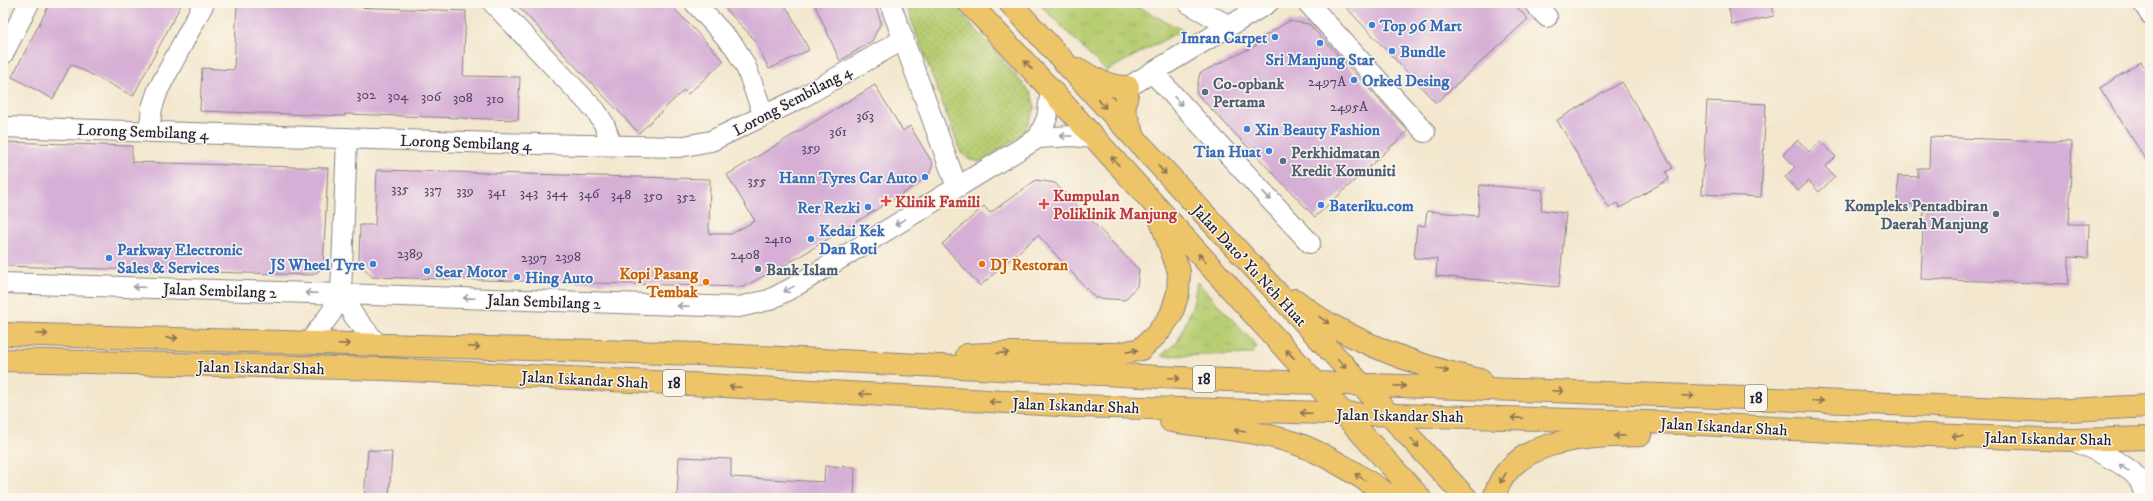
<svg xmlns="http://www.w3.org/2000/svg" width="2153" height="501" viewBox="0 0 2153 501" font-family="'IM FELL DW Pica',serif">
  <style>
    .grass { fill: url(#grass-tufts); stroke: #6c7856 }
    .garden { fill: url(#garden-dots); stroke: #6c7856 }
    .building { fill: #d6afd6 }
    .lines { fill: none; stroke-linecap: round; stroke-linejoin: round }
    .minor-casing { stroke: #8a8484; stroke-width: 22 }
    .major-casing { stroke: #8a8484; stroke-width: 24 }
    .minor { stroke: #fff; stroke-width: 20 }
    .major { stroke: #eec469; stroke-width: 22 }
    .oneway { stroke: #887352 }
    .oneway2 { stroke: #9c9ca7 }
    .shop-dot { fill: #3f7fe0; stroke: #fbf7ec; stroke-width: 1.5 }
    .service-dot { fill: #5c6f8a; stroke: #fbf7ec; stroke-width: 1.5 }
    .health-dot { fill: #e0444e; stroke: #fbf7ec; stroke-width: 1.5 }
    .food-dot { fill: #e8710a; stroke: #fbf7ec; stroke-width: 1.5 }
    .labels { text-anchor: middle; stroke-width: 3; stroke-linejoin: round; paint-order: stroke }
    .number-label { font-size: 14px; fill: #4f4562 }
    .shield { fill: #fbf7ec; stroke: #636270; stroke-width: 1 }
    .shield-label { font-size: 15px; font-weight: bold; fill: #22223b }
    .shop-label { font-size: 16px; font-weight: bold; fill: #366cbe; stroke: #fbf7ec; text-anchor: start }
    .service-label { font-size: 16px; font-weight: bold; fill: #4e5e75; stroke: #fbf7ec; text-anchor: start }
    .street-label { font-size: 16px; fill: #22223b; stroke: #fbf7ec }
    .health-label { font-size: 16px; font-weight: bold; fill: #be3a42; stroke: #fbf7ec; text-anchor: start }
    .food-label { font-size: 16px; font-weight: bold; fill: #c56008; stroke: #fbf7ec; text-anchor: start }
  </style>
  <defs>
    <pattern id="grass-tufts" width="24" height="20" patternUnits="userSpaceOnUse"><rect width="24" height="20" fill="#b7cd72"/><path d="M3 7l-1-3M5 7V3M7 7l1-3M15 17l-1-3M17 17v-4M19 17l1-3" fill="none" stroke="#9db064"/></pattern>
    <pattern id="garden-dots" width="8" height="8" patternUnits="userSpaceOnUse"><rect width="8" height="8" fill="#b7cd72"/><path d="M2 2h.1M6 6h.1" fill="none" stroke="#9db064" stroke-width="1.8" stroke-linecap="round"/></pattern>
  </defs>
  <rect width="100%" height="100%" fill="#fbf7ec"/>
  <filter id="ink" filterUnits="userSpaceOnUse"><feTurbulence type="fractalNoise" baseFrequency=".025" numOctaves="2"/><feDisplacementMap in="SourceGraphic" scale="8" xChannelSelector="R" yChannelSelector="G"/><feConvolveMatrix kernelMatrix="1 2 1 2 8 2 1 2 1" color-interpolation-filters="sRGB"/></filter>
  <filter id="wash" filterUnits="userSpaceOnUse"><feTurbulence type="fractalNoise" baseFrequency=".012" numOctaves="4" result="noise"/><feDisplacementMap in="SourceGraphic" scale="16" xChannelSelector="R" yChannelSelector="G"/><feGaussianBlur stdDeviation="0.9" result="paint"/><feColorMatrix in="noise" values="0 0 0 0 0 0 0 0 0 0 0 0 0 0 0 0 0 1.4 0 .05"/><feComposite in="paint" operator="in"/></filter>
  <g filter="url(#wash)">
    <rect width="100%" height="100%" fill="#f3e7cd"/>
    <path class="grass" d="M1038 3H1130L1182 30 1106 71Z
      M1197 282 1257 346 1252 354 1161 356 1178 341 1193 305Z"/>
    <path class="garden" d="M905 3H953L1031 93 1035 108 1024 133 981 162 970 160 961 153Z"/>
    <g id="blocks">
      <path class="building" d="M50 3H182L133 96 71 64 53 99 12 77Z
        M237 3 466 11 463 76 520 77 518 120 345 114V116L200 111 202 68 234 70Z
        M515 3H669L724 61 688 94 684 90 639 133Z
        M720 3H782L789 11 809 50 769 69 754 39Z
        M814 3H874L881 22 872 41 840 61Z
        M1342 3H1513L1528 19 1436 103Z
        M1728 3H1772L1774 16 1732 25Z
        M1289 21 1309 24 1408 131 1315 217 1196 93 1200 73 1257 45 1254 43Z
        M2141 62 2150 75V166L2100 88Z
        M1622 82 1673 168 1666 172 1669 179 1620 208 1617 203 1609 208 1557 120Z
        M875 85 903 131 910 126 933 164 929 175 907 191 792 261 743 287 372 277 359 262 360 225H375L377 170 710 179 709 234H731L755 221 727 175Z
        M1707 101 1766 104 1761 197 1702 194Z
        M1930 137 2072 142 2069 224H2089L2088 258 2069 257 2068 284 1921 279 1924 205 1897 204 1898 176 1918 177V168H1929Z
        M1798 140 1809 152 1821 141 1836 157 1825 167 1835 177 1819 192 1809 181 1798 191 1785 177 1795 167 1783 154Z
        M3 142 132 146V162L328 168 323 268 313 275 3 266Z
        M1036 180 1055 183 1139 270 1137 286 1125 300 1095 298 1038 235 980 286 942 244 984 206 990 213Z
        M1480 185 1543 190 1541 210 1566 213 1559 287 1436 276 1437 259 1414 258 1417 225 1425 226 1427 211 1478 216Z
        M368 450 392 452 389 498H364Z
        M679 457 731 459V477L824 482 825 466 855 467 854 498H677Z"/>
    </g>
  </g>
  <g filter="url(#ink)">
    <use href="#blocks" fill-opacity="0" stroke="#8a8484" stroke-width="1"/>
    <g class="lines">
      <defs>
        <path id="minor" d="M493 3 596 111 604 124 612 145
          M695 3 734 46 746 67 764 116
          M890 3 957 187
          M1188 3 1229 26
          M1308 3 1425 132
          M1534 3 1547 17
          M2143 3 2150 14
          M3 54 29 3
          M1152 72 1310 243
          M1128 87 1268 3
          M3 127 497 143 679 147 711 141 801 98 904 39
          M149 132 152 108 158 90 204 3
          M1038 138 1047 118 1051 90
          M3 283 739 307 769 300 792 288 1038 138 1072 136 1094 138
          M341 294 354 316 378 345
          M309 343 331 313 341 294 347 138
          M2072 440C2090 448 2129 464 2139 480 2142 486 2144 492 2146 498"/>
        <path id="major" d="M969 3 1051 90 1420 498
          M1010 3 1466 498
          M1078 69C1095 79 1108 87 1128 87L1124 111 1133 134
          M1295 300C1307 309 1319 319 1333 326 1378 351 1429 369 1480 380
          M3 334 700 354 1200 379 1775 399 2049 411 2150 406
          M967 355 1009 353 1118 354 1141 349 1157 334 1171 315 1178 293 1179 272 1160 218
          M3 360 385 369 672 383 1076 406 1682 423 1869 433 2072 440 2150 438
          M1171 421C1214 428 1262 430 1303 446 1335 459 1364 479 1393 498
          M1494 498C1510 436 1588 437 1640 435"/>
      </defs>
      <use href="#minor" class="minor-casing"/>
      <use href="#major" class="major-casing"/>
      <use href="#minor" class="minor"/>
      <use href="#major" class="major"/>
    </g>
    <defs><path id="oneway-shaft" d="M-6 0H5M1.5-3L5.5 0L1.5 3" fill="none" stroke-width="1.6" stroke-linecap="round" stroke-linejoin="round"/></defs>
    <g class="oneway">
      <use href="#oneway-shaft" transform="translate(1028 65) rotate(-133)"/>
      <use href="#oneway-shaft" transform="translate(1102 104) rotate(48)"/>
      <use href="#oneway-shaft" transform="translate(1115 161) rotate(-132)"/>
      <use href="#oneway-shaft" transform="translate(1162 170) rotate(47)"/>
      <use href="#oneway-shaft" transform="translate(1202 258) rotate(-132)"/>
      <use href="#oneway-shaft" transform="translate(1324 320) rotate(35)"/>
      <use href="#oneway-shaft" transform="translate(42 334) rotate(1)"/>
      <use href="#oneway-shaft" transform="translate(172 338) rotate(1)"/>
      <use href="#oneway-shaft" transform="translate(344 344) rotate(2)"/>
      <use href="#oneway-shaft" transform="translate(474 347) rotate(2)"/>
      <use href="#oneway-shaft" transform="translate(1132 351) rotate(-11)"/>
      <use href="#oneway-shaft" transform="translate(1003 353) rotate(-4)"/>
      <use href="#oneway-shaft" transform="translate(1290 354) rotate(-133)"/>
      <use href="#oneway-shaft" transform="translate(1342 364) rotate(47)"/>
      <use href="#oneway-shaft" transform="translate(1443 370) rotate(15)"/>
      <use href="#oneway-shaft" transform="translate(1174 378) rotate(3)"/>
      <use href="#oneway-shaft" transform="translate(1400 386) rotate(2)"/>
      <use href="#oneway-shaft" transform="translate(735 387) rotate(-177)"/>
      <use href="#oneway-shaft" transform="translate(1558 391) rotate(2)"/>
      <use href="#oneway-shaft" transform="translate(865 394) rotate(-177)"/>
      <use href="#oneway-shaft" transform="translate(1688 396) rotate(2)"/>
      <use href="#oneway-shaft" transform="translate(1818 401) rotate(2)"/>
      <use href="#oneway-shaft" transform="translate(995 402) rotate(-177)"/>
      <use href="#oneway-shaft" transform="translate(1306 413) rotate(-178)"/>
      <use href="#oneway-shaft" transform="translate(1517 418) rotate(-178)"/>
      <use href="#oneway-shaft" transform="translate(1240 431) rotate(-171)"/>
      <use href="#oneway-shaft" transform="translate(1620 436) rotate(178)"/>
      <use href="#oneway-shaft" transform="translate(1957 436) rotate(-178)"/>
      <use href="#oneway-shaft" transform="translate(1415 443) rotate(47)"/>
      <use href="#oneway-shaft" transform="translate(1360 477) rotate(-148)"/>
      <use href="#oneway-shaft" transform="translate(1503 478) rotate(120)"/>
    </g>
    <g class="oneway2">
      <use href="#oneway-shaft" transform="translate(1178 101) rotate(48)"/>
      <use href="#oneway-shaft" transform="translate(1066 136) rotate(180)"/>
      <use href="#oneway-shaft" transform="translate(1267 196) rotate(47)"/>
      <use href="#oneway-shaft" transform="translate(900 222) rotate(149)"/>
      <use href="#oneway-shaft" transform="translate(139 287) rotate(-178)"/>
      <use href="#oneway-shaft" transform="translate(789 289) rotate(151)"/>
      <use href="#oneway-shaft" transform="translate(311 293) rotate(-178)"/>
      <use href="#oneway-shaft" transform="translate(469 298) rotate(-178)"/>
      <use href="#oneway-shaft" transform="translate(683 306) rotate(-178)"/>
      <use href="#oneway-shaft" transform="translate(2124 468) rotate(-142)"/>
    </g>
  </g>
  <g class="shop-dot">
    <circle cx="1372" cy="25" r="4"/>
    <circle cx="1275" cy="37" r="4"/>
    <circle cx="1320" cy="43" r="4"/>
    <circle cx="1392" cy="51" r="4"/>
    <circle cx="1354" cy="80" r="4"/>
    <circle cx="1247" cy="129" r="4"/>
    <circle cx="1269" cy="151" r="4"/>
    <circle cx="925" cy="177" r="4"/>
    <circle cx="1321" cy="205" r="4"/>
    <circle cx="868" cy="207" r="4"/>
    <circle cx="811" cy="239" r="4"/>
    <circle cx="109" cy="258" r="4"/>
    <circle cx="373" cy="264" r="4"/>
    <circle cx="427" cy="271" r="4"/>
    <circle cx="517" cy="277" r="4"/>
  </g>
  <g class="service-dot">
    <circle cx="1205" cy="92" r="4"/>
    <circle cx="1283" cy="161" r="4"/>
    <circle cx="1996" cy="214" r="4"/>
    <circle cx="758" cy="269" r="4"/>
  </g>
  <g class="health-dot">
    <path d="M884 195h4v4h4v4h-4v4h-4v-4h-4v-4h4z"/>
    <path d="M1042 198h4v4h4v4h-4v4h-4v-4h-4v-4h4z"/>
  </g>
  <g class="food-dot">
    <circle cx="982" cy="264" r="4"/>
    <circle cx="706" cy="282" r="4"/>
  </g>
  <g class="labels">
    <g class="number-label">
      <text x="1327" y="86">2497A</text>
      <text x="366" y="99">302</text>
      <text x="398" y="100">304</text>
      <text x="431" y="101">306</text>
      <text x="463" y="102">308</text>
      <text x="495" y="103">310</text>
      <text x="1349" y="111">2495A</text>
      <text x="865" y="120">363</text>
      <text x="838" y="136">361</text>
      <text x="811" y="152">359</text>
      <text x="757" y="185">355</text>
      <text x="400" y="193">335</text>
      <text x="433" y="194">337</text>
      <text x="465" y="195">339</text>
      <text x="497" y="196">341</text>
      <text x="529" y="197">343</text>
      <text x="557" y="197">344</text>
      <text x="589" y="198">346</text>
      <text x="621" y="199">348</text>
      <text x="653" y="200">350</text>
      <text x="686" y="201">352</text>
      <text x="778" y="243">2410</text>
      <text x="410" y="258">2389</text>
      <text x="745" y="259">2408</text>
      <text x="568" y="261">2398</text>
      <text x="534" y="262">2397</text>
    </g>
    <g class="shield">
      <rect x="1193" y="366" width="22" height="26" rx="3"/>
      <rect x="663" y="370" width="22" height="26" rx="3"/>
      <rect x="1745" y="385" width="22" height="26" rx="3"/>
    </g>
    <g class="shield-label">
      <text x="1204" y="384">18</text>
      <text x="674" y="388">18</text>
      <text x="1756" y="403">18</text>
    </g>
    <g class="shop-label">
      <text x="1380" y="31">Top 96 Mart</text>
      <text x="1267" y="43" text-anchor="end">Imran Carpet</text>
      <text x="1400" y="57">Bundle</text>
      <text x="1320" y="65" text-anchor="middle">Sri Manjung Star</text>
      <text x="1362" y="86">Orked Desing</text>
      <text x="1255" y="135">Xin Beauty Fashion</text>
      <text x="1261" y="157" text-anchor="end">Tian Huat</text>
      <text x="917" y="183" text-anchor="end">Hann Tyres Car Auto</text>
      <text x="1329" y="211">Bateriku.com</text>
      <text x="860" y="213" text-anchor="end">Rer Rezki</text>
      <text x="819" y="236">Kedai Kek<tspan x="819" dy="18">Dan Roti</tspan></text>
      <text x="117" y="255">Parkway Electronic<tspan x="117" dy="18">Sales &amp; Services</tspan></text>
      <text x="365" y="270" text-anchor="end">JS Wheel Tyre</text>
      <text x="435" y="277">Sear Motor</text>
      <text x="525" y="283">Hing Auto</text>
    </g>
    <g class="service-label">
      <text x="1213" y="89">Co-opbank<tspan x="1213" dy="18">Pertama</tspan></text>
      <text x="1291" y="158">Perkhidmatan<tspan x="1291" dy="18">Kredit Komuniti</tspan></text>
      <text x="1988" y="211" text-anchor="end">Kompleks Pentadbiran<tspan x="1988" dy="18">Daerah Manjung</tspan></text>
      <text x="766" y="275">Bank Islam</text>
    </g>
    <g class="street-label">
      <text transform="translate(792 100) rotate(-28)" y="6">Lorong Sembilang 4</text>
      <text transform="translate(143 131) rotate(2)" y="6">Lorong Sembilang 4</text>
      <text transform="translate(466 142) rotate(2)" y="6">Lorong Sembilang 4</text>
      <text transform="translate(1250 265) rotate(47)" y="6">Jalan Dato' Yu Neh Huat</text>
      <text transform="translate(220 290) rotate(2)" y="6">Jalan Sembilang 2</text>
      <text transform="translate(544 301) rotate(2)" y="6">Jalan Sembilang 2</text>
      <text transform="translate(261 367) rotate(1)" y="6">Jalan Iskandar Shah</text>
      <text transform="translate(585 379) rotate(3)" y="6">Jalan Iskandar Shah</text>
      <text transform="translate(1076 405) rotate(2)" y="6">Jalan Iskandar Shah</text>
      <text transform="translate(1400 415) rotate(1)" y="6">Jalan Iskandar Shah</text>
      <text transform="translate(1724 426) rotate(3)" y="6">Jalan Iskandar Shah</text>
      <text transform="translate(2048 438) rotate(1)" y="6">Jalan Iskandar Shah</text>
    </g>
    <g class="health-label">
      <text x="1053" y="201">Kumpulan<tspan x="1053" dy="18">Poliklinik Manjung</tspan></text>
      <text x="895" y="207">Klinik Famili</text>
    </g>
    <g class="food-label">
      <text x="990" y="270">DJ Restoran</text>
      <text x="698" y="279" text-anchor="end">Kopi Pasang<tspan x="698" dy="18">Tembak</tspan></text>
    </g>
  </g>
  <rect width="2153" height="501" fill="none" stroke="#fbf7ec" stroke-width="16"/>
</svg>
